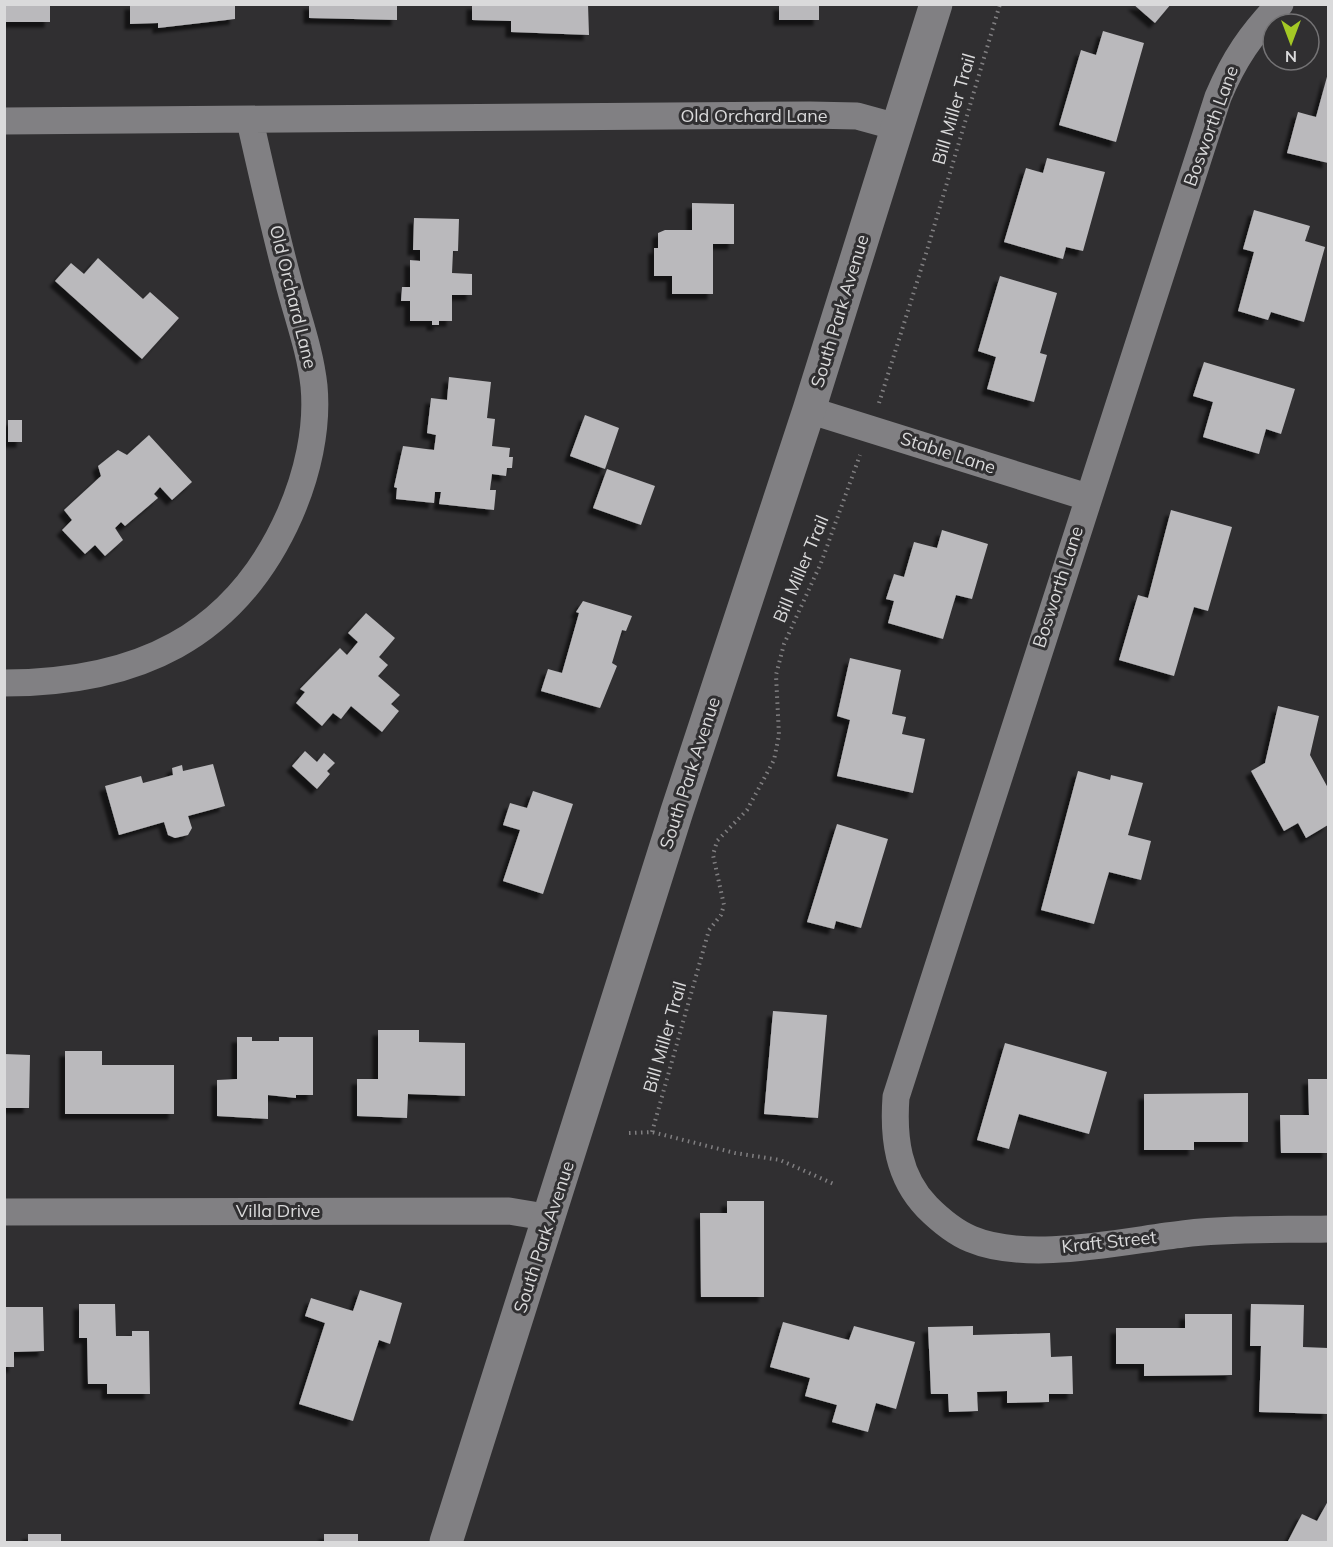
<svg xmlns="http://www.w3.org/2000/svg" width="1333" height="1547" viewBox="0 0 1333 1547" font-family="Mulish,sans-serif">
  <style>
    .building { fill: #bab9bc; filter: url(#shadow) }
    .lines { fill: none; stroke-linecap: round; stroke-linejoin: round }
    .path { stroke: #807f81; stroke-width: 4; stroke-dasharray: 1.5 4.5; stroke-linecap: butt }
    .street { stroke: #818083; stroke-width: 27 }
    .secondary { stroke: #818083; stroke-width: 33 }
    .labels { text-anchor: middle; stroke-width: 6; stroke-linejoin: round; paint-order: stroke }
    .street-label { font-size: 18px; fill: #dadadb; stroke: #302f31 }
  </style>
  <defs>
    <filter id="shadow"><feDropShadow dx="-5.5" dy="5.5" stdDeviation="1.5" flood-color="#0009"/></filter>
  </defs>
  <rect width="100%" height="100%" fill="#302f31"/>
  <path class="building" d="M4 4H50V22H4Z
    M130 4H235V19L158 28V23L130 24Z
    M309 4H397V20L309 18Z
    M472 4H588L589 35 511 32V21L472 20Z
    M1133 4H1171L1155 23Z
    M779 5H819V20H779Z
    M1103 31 1144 43 1116 142 1059 125 1081 50 1096 55Z
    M1328 73V163L1287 153 1298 112 1316 117Z
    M1047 158 1105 172 1083 251 1066 247 1063 259 1004 242 1026 168 1043 173Z
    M692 203 734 204V244H713V294H672V276H654V248H658V233L665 230H692Z
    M1254 210 1310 226 1305 241 1325 247 1304 322 1271 312 1268 320 1238 311 1254 252 1243 249Z
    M414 218 459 219 458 251H453L452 273 472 274V295H452V321H439V325H432V321H410V301H401L402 287H410V260L420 261V250H413Z
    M98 258 143 299 150 292 179 318 142 359 55 281 71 263 84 274Z
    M1000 276 1057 293 1040 353 1047 355 1034 402 987 389 996 357 978 351Z
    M1204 362 1295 389 1281 434 1266 429 1259 454 1203 437 1213 402 1193 396Z
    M449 377 491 382 487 418 495 419 492 446 510 448 509 457H513L512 468H507L506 476 492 474 490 490H496L494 510 439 504 441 492H435L434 503 396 499 397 488 394 487 403 446 434 450 436 435 427 433 431 398 447 400Z
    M585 415 619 428 605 469 570 456Z
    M8 420H22V442H8Z
    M149 435 192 482 172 500 160 487 154 494 158 498 125 526 121 522 115 528 123 540 105 556 95 545 85 554 62 530 72 520 64 510 101 476 98 466 118 450 127 455Z
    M607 469 655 486 641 525 593 508Z
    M1171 510 1232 527 1208 611 1194 607 1174 676 1119 660 1138 595 1148 598Z
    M942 530 988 544 972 599 956 595 943 639 888 623 894 601 886 599 894 574 904 577 914 542 937 548Z
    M583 601 632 616 626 631 622 630 612 663 617 666 600 708 541 691 548 669 562 673 579 613 576 612Z
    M366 613 395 638 379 657 388 665 378 676 400 695 391 704 399 711 382 732 351 706 341 719 333 713 322 726 296 703 305 692 300 689 340 648 347 655 358 642 348 633Z
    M850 658 901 670 892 714 906 717 902 734 925 739 913 793 837 776 850 720 837 716Z
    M1278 706 1319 716 1310 755 1328 788V825L1306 838 1298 823 1284 831 1251 771 1265 763Z
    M305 751 317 762 324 753 335 763 327 771 330 774 317 789 292 766Z
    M213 764 225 806 188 816 192 828 188 835 175 838 168 835 164 822 119 835 105 786 141 776 143 783 173 775 172 768 182 765 183 771Z
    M1078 771 1110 780 1111 775 1143 783 1128 835 1151 841 1141 880 1109 872 1094 924 1041 910Z
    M533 791 573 804 543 894 503 881 520 830 503 825 510 803 527 808Z
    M837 824 888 839 861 928 836 921 834 929 807 922Z
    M773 1011 827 1015 818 1118 764 1114Z
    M378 1030H419V1042L465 1043V1096L408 1094 407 1118 357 1116V1079H378Z
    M237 1037H252V1041H279V1037H313V1095H296V1098L268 1095V1119L217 1116V1080L237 1079Z
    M1005 1043 1107 1072 1089 1134 1019 1114 1009 1149 977 1140Z
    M65 1051H102V1065H174V1114H65Z
    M4 1054 30 1055 29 1108H4Z
    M1308 1079H1328V1153H1281L1280 1115H1309Z
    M1248 1093V1142H1194V1150H1144V1094Z
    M727 1201H764V1297H701L700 1213H727Z
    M360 1290 402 1303 390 1344 379 1340 353 1421 299 1404 325 1323 305 1316 311 1298 353 1311Z
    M79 1304H115L116 1336H132V1331H149L150 1394H107V1384H88L87 1338H79Z
    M1251 1304 1304 1305 1303 1347 1328 1348V1414L1259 1412 1261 1346H1250Z
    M4 1307H43L44 1351 14 1352V1367H4Z
    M1185 1314H1232V1375L1144 1376V1364H1116V1328H1185Z
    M783 1322 849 1340 854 1326 915 1342 896 1409 876 1403 868 1432 832 1422 837 1405 805 1396 810 1378 770 1367Z
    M973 1326V1335L1050 1333 1051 1357 1072 1356 1073 1394H1049V1402L1007 1403V1391L977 1392 978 1411 949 1412 948 1394H931L928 1327Z
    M1328 1501V1542L1288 1541 1302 1514 1317 1521Z
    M28 1534H61V1542H28Z
    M324 1534H358V1542H324Z"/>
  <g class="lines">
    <path class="path" d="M879 403 928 247 1000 4
      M652 1132 709 930 721 915 724 905 713 855 717 841 747 810 774 760 779 735 776 675 784 644 821 563 860 455
      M629 1133 652 1132 735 1153 780 1160 836 1185"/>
    <path class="street" d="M1280 4C1251 34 1234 59 1218 97L896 1097C893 1138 898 1177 927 1207 940 1220 954 1232 971 1239 1028 1263 1122 1241 1183 1234 1231 1228 1280 1230 1328 1229
      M4 121 810 115 857 116 897 127
      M809 410 1087 497
      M4 683C135 683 235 639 290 514 307 475 318 429 314 386 310 349 297 316 288 280 274 228 262 174 250 121
      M4 1212 509 1211 551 1218"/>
    <path class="secondary" d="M446 1542 677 811 809 410 936 4"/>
  </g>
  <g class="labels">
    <g class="street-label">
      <text transform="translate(954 109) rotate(-74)" y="6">Bill Miller Trail</text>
      <text x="754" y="122">Old Orchard Lane</text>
      <text transform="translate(1211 126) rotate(-70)" y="6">Bosworth Lane</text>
      <text transform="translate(293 297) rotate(76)" y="6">Old Orchard Lane</text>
      <text transform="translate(840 311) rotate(-73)" y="6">South Park Avenue</text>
      <text transform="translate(948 453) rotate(18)" y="6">Stable Lane</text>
      <text transform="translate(801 569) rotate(-67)" y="6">Bill Miller Trail</text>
      <text transform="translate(1058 587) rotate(-72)" y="6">Bosworth Lane</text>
      <text transform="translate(690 773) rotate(-72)" y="6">South Park Avenue</text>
      <text transform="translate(665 1037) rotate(-74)" y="6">Bill Miller Trail</text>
      <text x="278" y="1217">Villa Drive</text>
      <text transform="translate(544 1237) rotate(-72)" y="6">South Park Avenue</text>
      <text transform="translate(1109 1242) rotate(-6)" y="6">Kraft Street</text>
    </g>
  </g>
  <rect width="1333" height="1547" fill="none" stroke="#dadadb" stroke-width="12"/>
  <g transform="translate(1291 42) rotate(180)"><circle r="28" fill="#302f31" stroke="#747375" stroke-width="1.5"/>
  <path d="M0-4.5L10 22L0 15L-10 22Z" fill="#a4c825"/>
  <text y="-9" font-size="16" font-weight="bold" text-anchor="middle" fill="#dadadb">N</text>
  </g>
</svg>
